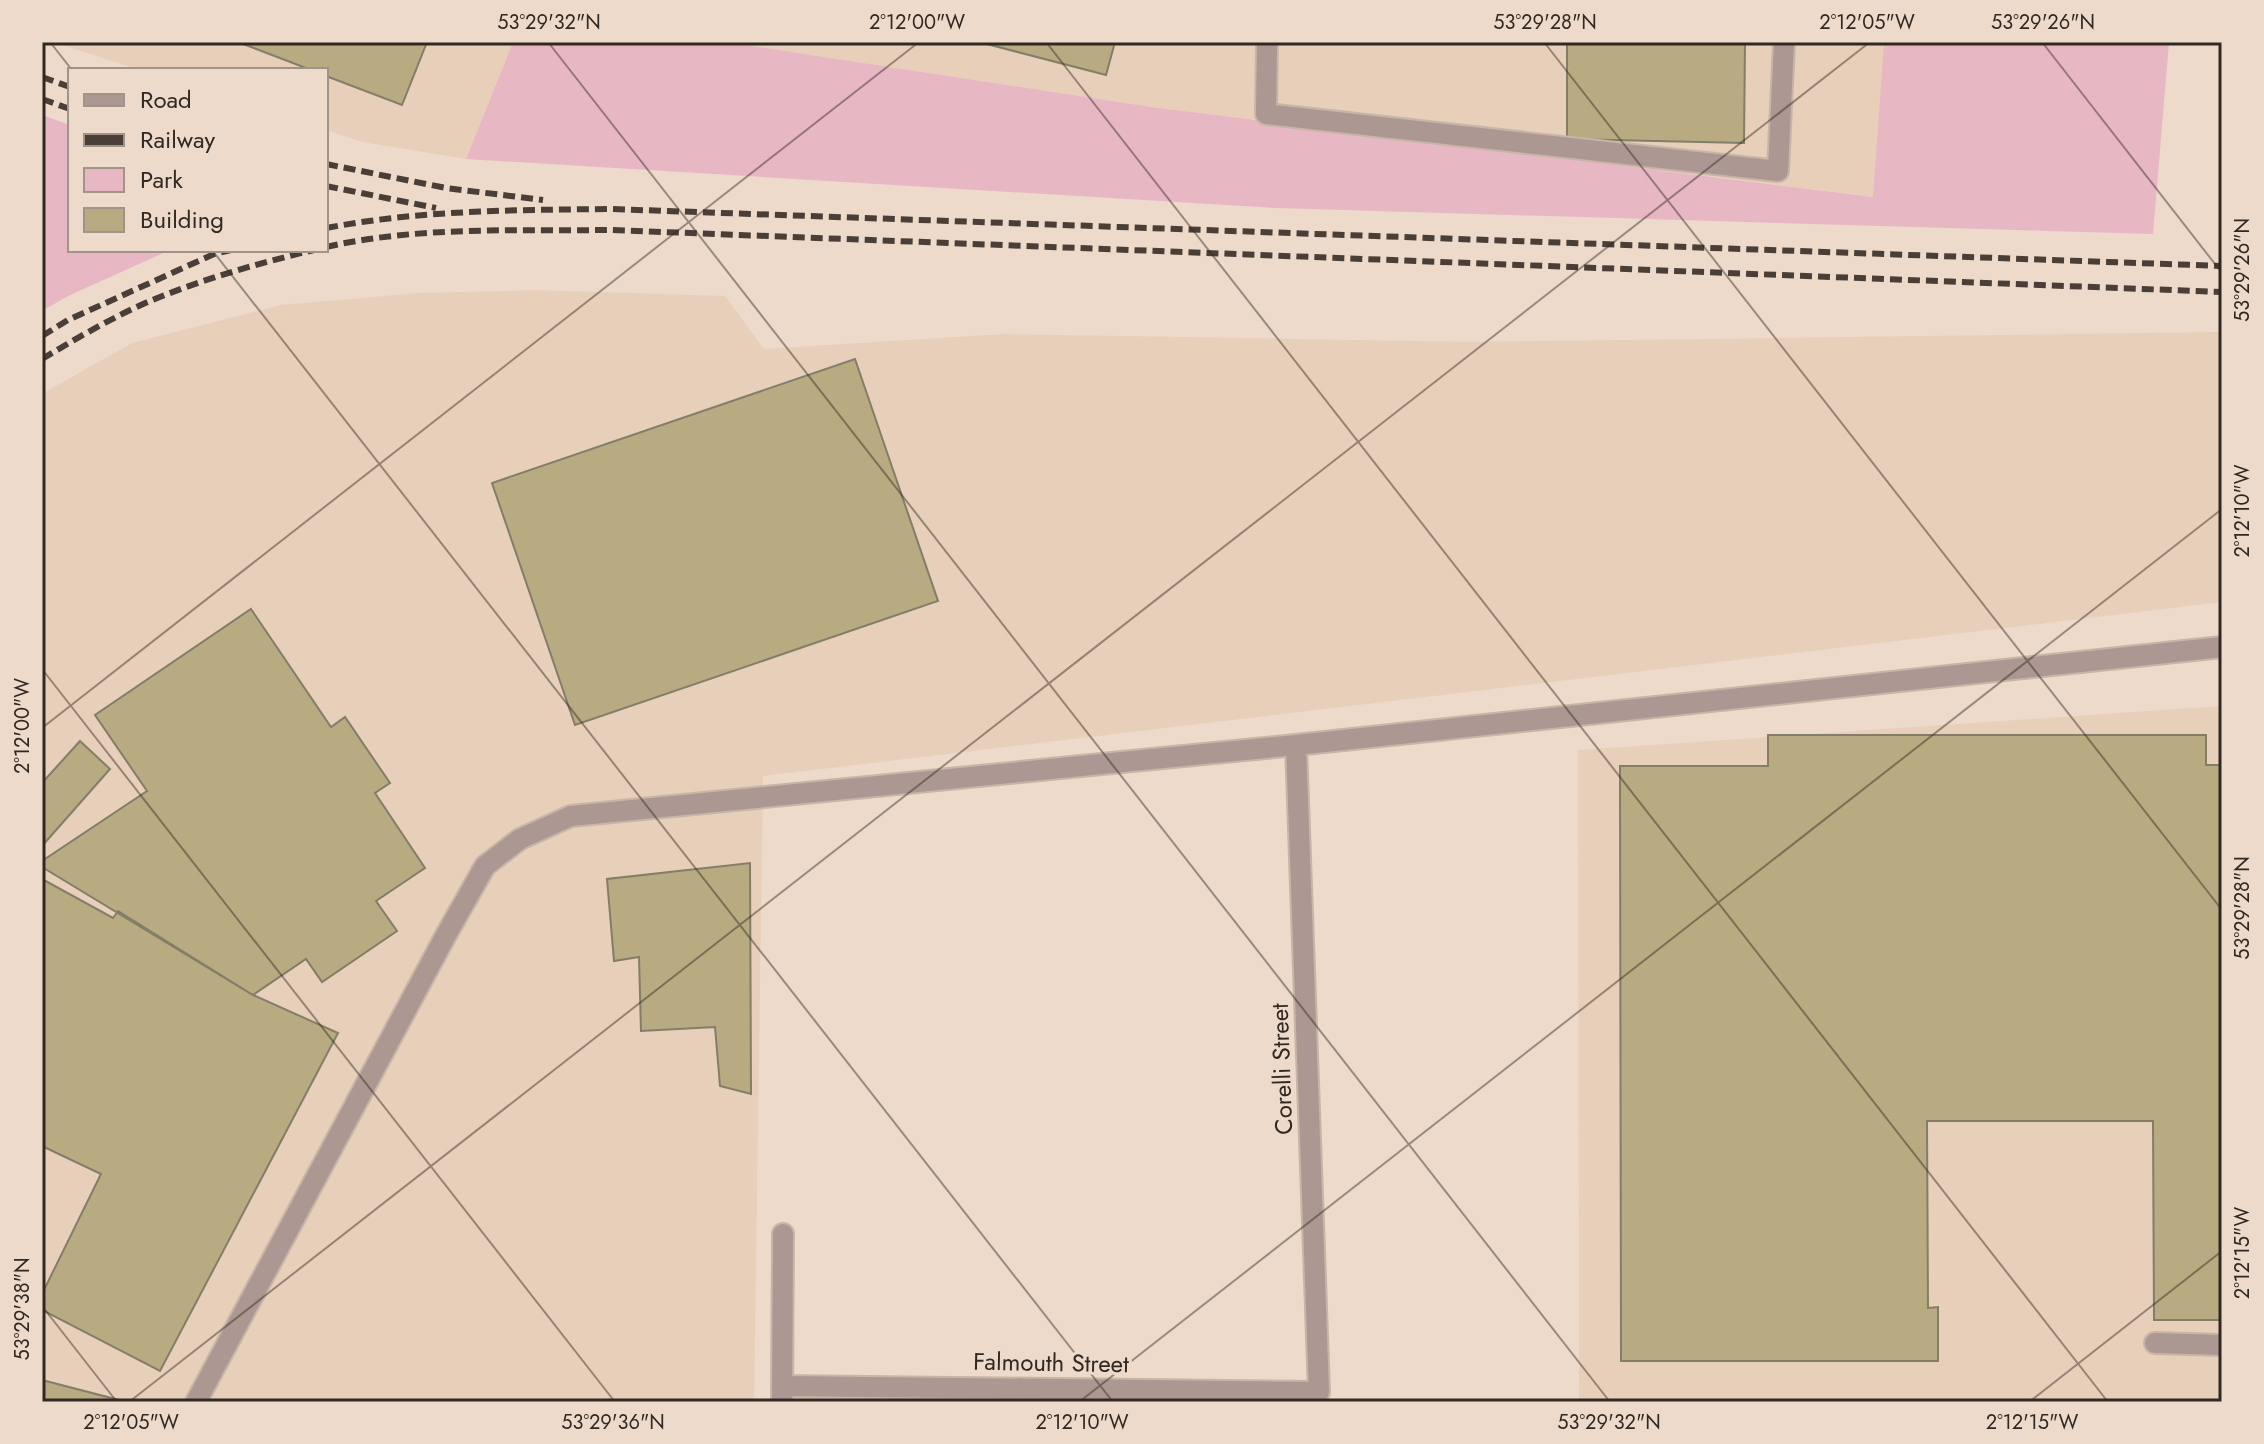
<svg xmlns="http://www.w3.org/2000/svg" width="2264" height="1444" viewBox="0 0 2264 1444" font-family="Jost,sans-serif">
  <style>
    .built { fill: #e8cfb9 }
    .green { fill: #e7b7c4 }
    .building { fill: #b8ab81; stroke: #837d69; stroke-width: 2 }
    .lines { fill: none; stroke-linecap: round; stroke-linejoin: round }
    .lane-casing { stroke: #c7b6a8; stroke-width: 24 }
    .street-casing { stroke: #c7b6a8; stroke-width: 24 }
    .lane { stroke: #ac9792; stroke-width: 20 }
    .street { stroke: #ac9792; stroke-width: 20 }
    .rail { stroke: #493f38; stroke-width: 6; stroke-dasharray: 12 6; stroke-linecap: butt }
    .ticks { fill: none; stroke: #302822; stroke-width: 2; stroke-opacity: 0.45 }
    .labels { text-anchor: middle; stroke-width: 6; stroke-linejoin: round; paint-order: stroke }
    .street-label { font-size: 24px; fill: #302822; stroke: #eddaca }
    .neatline { fill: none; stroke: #302822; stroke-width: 3 }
    .ticks-label { font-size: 20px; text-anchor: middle; fill: #302822 }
  </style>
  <rect width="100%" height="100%" fill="#eddaca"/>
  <path class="built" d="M53 42H513L466 159 362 142 326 130V70H140Z
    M726 42H1884L1874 197 1151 107Z
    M534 290 725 296 764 349 1004 334 1470 342 2222 332V602L763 776 754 1402H42V394L132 343 281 305 419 293Z
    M2222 706V1402H1579L1578 750Z"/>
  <path class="green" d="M513 42H726L1151 107 1873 197 1884 42H2169L2153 234 1276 208 466 159Z
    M42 115 70 125V250H170L68 296 42 311Z"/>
  <path class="building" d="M238 42H427L402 105 326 76V70H311Z
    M979 42H1115L1106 75Z
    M1567 42H1745L1744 143 1567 139Z
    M855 359 938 601 575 725 492 483Z
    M251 609 331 727 345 717 390 783 375 793 425 868 376 901 397 931 322 982 306 959 253 995 42 867V861L147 791 95 715Z
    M1768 735H2206V765H2222V1320H2154L2153 1121H1927L1928 1308 1938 1307V1361H1621L1620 766H1768Z
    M80 741 110 769 42 846V783Z
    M750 863 751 1094 720 1086 715 1027 641 1031 639 957 614 961 607 879Z
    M42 879 113 918 118 911 253 995 338 1033 160 1371 42 1310V1294L101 1174 42 1146Z
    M42 1380 119 1400 121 1402H42Z"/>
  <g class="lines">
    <defs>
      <path id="lane" d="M1267 42 1266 114 1778 171 1784 42
        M2155 1343 2222 1345"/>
      <path id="street" d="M782 1386 1319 1392 1296 745
        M196 1402 446 935 485 866 520 839 571 816 1296 745 2222 647
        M782 1402 783 1234"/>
    </defs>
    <use href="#lane" class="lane-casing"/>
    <use href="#street" class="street-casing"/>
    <use href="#lane" class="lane"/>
    <use href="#street" class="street"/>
    <path class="rail" d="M42 77 70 87
      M42 99 70 109
      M326 164 446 188 543 200
      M326 186 436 208
      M326 228C421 210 515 210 611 209L2222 266
      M326 247C418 226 517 231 611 230L2222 292
      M42 336 68 320 214 254 231 250
      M42 359C77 338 113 317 150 301 203 279 259 263 314 250"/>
  </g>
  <path class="ticks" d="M50 42 72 70M548 42 1610 1402M1046 42 2108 1402M1544 42 2222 910M2042 42 2222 273M212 250 1113 1402M42 669 615 1402M42 728 919 42M42 1306 117 1402M129 1402 1870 42M1079 1402 2222 509M2029 1402 2222 1251"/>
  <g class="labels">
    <g class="street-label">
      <text transform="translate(1282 1069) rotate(-92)" y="8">Corelli Street</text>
      <text transform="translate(1051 1363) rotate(1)" y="8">Falmouth Street</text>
    </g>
  </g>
  <rect width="2264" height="1444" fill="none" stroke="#eddaca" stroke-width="88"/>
  <rect x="68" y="68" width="260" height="184" fill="#eddaca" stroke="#a19387" stroke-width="2"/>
  <rect x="84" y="94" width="40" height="12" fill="#ac9792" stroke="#a19387" stroke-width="2"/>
  <text x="140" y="108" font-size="24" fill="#302822">Road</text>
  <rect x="84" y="134" width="40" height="12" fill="#493f38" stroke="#a19387" stroke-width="2"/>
  <text x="140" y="148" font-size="24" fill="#302822">Railway</text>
  <rect x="84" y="168" width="40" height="24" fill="#e7b7c4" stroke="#a19387" stroke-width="2"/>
  <text x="140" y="188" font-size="24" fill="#302822">Park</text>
  <rect x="84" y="208" width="40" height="24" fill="#b8ab81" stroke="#a19387" stroke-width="2"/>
  <text x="140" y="228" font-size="24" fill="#302822">Building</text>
  <rect x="44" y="44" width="2176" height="1356" class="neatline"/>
  <g class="ticks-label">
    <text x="549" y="29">53°29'32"N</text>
    <text x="917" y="29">2°12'00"W</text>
    <text x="1545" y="29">53°29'28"N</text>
    <text x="1867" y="29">2°12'05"W</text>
    <text x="2043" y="29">53°29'26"N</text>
    <text transform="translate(2242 270) rotate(-90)" y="7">53°29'26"N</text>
    <text transform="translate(2242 511) rotate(-90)" y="7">2°12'10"W</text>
    <text transform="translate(22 726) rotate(-90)" y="7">2°12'00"W</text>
    <text transform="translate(2242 908) rotate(-90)" y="7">53°29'28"N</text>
    <text transform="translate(2242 1253) rotate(-90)" y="7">2°12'15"W</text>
    <text transform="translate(22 1309) rotate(-90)" y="7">53°29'38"N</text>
    <text x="131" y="1429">2°12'05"W</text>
    <text x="613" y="1429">53°29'36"N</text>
    <text x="1082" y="1429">2°12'10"W</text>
    <text x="1609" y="1429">53°29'32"N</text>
    <text x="2032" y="1429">2°12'15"W</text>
  </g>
</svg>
